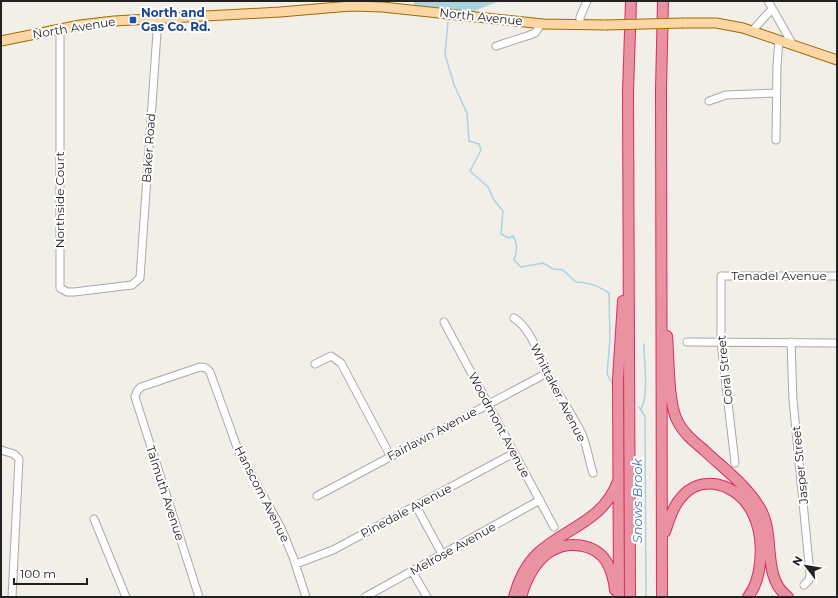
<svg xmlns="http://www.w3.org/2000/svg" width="838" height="598" viewBox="0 0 838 598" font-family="Montserrat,sans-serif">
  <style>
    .water { fill: #aad3df }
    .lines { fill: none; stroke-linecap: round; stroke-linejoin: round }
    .stream { stroke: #aad3df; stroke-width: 1.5 }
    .minor-casing { stroke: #a9a9a9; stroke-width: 9 }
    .major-casing { stroke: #a06b00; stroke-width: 11 }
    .highway-casing { stroke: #dc2a67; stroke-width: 12 }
    .minor { stroke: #fff; stroke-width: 7 }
    .major { stroke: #fcd6a4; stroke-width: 9 }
    .highway { stroke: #e892a2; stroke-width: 10 }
    .major-bridge-casing { stroke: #a06b00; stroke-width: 11; stroke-linecap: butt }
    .major-bridge { stroke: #fcd6a4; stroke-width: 9 }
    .transit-dot { fill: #1a4fb4; stroke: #fff; stroke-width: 1.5 }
    .labels { text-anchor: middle; stroke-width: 4; stroke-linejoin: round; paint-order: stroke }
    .transit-label { font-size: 12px; font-weight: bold; fill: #164399; stroke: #fff; text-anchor: start }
    .street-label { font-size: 12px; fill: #222; stroke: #fff }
    .water-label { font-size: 13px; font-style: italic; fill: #4a7aab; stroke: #fff }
  </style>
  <rect width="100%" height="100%" fill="#f2efe9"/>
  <path class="water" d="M414 1H500L471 12 414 7Z"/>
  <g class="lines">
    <path class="stream" d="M448 22 445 54 454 85 467 113 469 141 479 144 481 150 470 171 488 187 494 200 503 211 501 234 509 238 513 236C518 244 517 251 514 260L521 267 543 263 553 269 563 270 576 282C589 282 598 286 609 293L610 339 607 374 612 383
      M639 407 645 416 646 597
      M641 409C649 395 644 361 644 344"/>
    <defs>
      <path id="minor" d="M768 1 793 45
        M580 25V17L587 1
        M60 29V288L67 292H74L132 285 140 278 158 18
        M752 31 772 9
        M496 46 530 35 535 33 541 24
        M709 101 726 95 776 93
        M776 140 777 65 779 40
        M514 318C532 330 538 354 547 372 557 394 572 413 582 434 587 446 589 461 593 473
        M444 322 554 527
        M687 342 837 343
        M791 342 793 400 810 574 809 580 804 585
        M315 364 331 356 341 363 391 457
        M1 450 14 454 19 459 12 597
        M735 463 721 342V276H837
        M317 496 547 373
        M416 506 442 554
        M94 519 126 597
        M296 564 333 550 514 453
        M412 571 427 597
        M199 597 135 397 137 391 141 387 200 367 206 368 210 372 238 450 281 528 293 557 306 597
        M365 597 540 500"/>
      <path id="major" d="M684 23H716L743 28 837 60
        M1 41 80 25 114 21 280 12 351 6 382 7 543 24 606 25"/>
      <path id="highway" d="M667 336C669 359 668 398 676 418 682 432 693 441 704 450 724 469 749 487 762 512 775 539 762 578 788 597
        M665 532C669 521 672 508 680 499 701 471 739 485 752 512 761 529 762 545 760 563 759 574 755 588 748 597
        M514 597C518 582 526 565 537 554 566 527 603 522 618 481
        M521 597C526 580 535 561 551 551 568 541 594 543 606 561 611 569 614 580 615 590
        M619 597 618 379 623 301
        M630 597 628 92 631 1
        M662 597 661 89 663 1"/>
    </defs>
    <use href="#minor" class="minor-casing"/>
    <use href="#major" class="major-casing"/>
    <use href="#highway" class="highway-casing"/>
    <use href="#minor" class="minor"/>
    <use href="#major" class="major"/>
    <use href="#highway" class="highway"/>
    <defs>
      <path id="major-bridge" d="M606 25 684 23"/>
    </defs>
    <use href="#major-bridge" class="major-bridge-casing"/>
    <use href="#major-bridge" class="major-bridge"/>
  </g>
  <rect class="transit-dot" x="129" y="16" width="8" height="8" rx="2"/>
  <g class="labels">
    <g class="transit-label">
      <text x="141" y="17">North and<tspan x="141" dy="14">Gas Co. Rd.</tspan></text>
    </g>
    <g class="street-label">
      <text transform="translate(481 17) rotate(6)" y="4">North Avenue</text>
      <text transform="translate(74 28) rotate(-9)" y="4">North Avenue</text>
      <text transform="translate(149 148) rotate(-86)" y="4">Baker Road</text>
      <text transform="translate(60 200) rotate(-90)" y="4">Northside Court</text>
      <text x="779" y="280">Tenadel Avenue</text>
      <text transform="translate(725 370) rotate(-96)" y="4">Coral Street</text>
      <text transform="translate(558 393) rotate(63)" y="4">Whittaker Avenue</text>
      <text transform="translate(499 425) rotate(62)" y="4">Woodmont Avenue</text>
      <text transform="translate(432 434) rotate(-28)" y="4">Fairlawn Avenue</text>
      <text transform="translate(800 465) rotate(-96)" y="4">Jasper Street</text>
      <text transform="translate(165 493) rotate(72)" y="4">Talmuth Avenue</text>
      <text transform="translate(262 494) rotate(63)" y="4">Hanscom Avenue</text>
      <text transform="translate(406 511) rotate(-28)" y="4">Pinedale Avenue</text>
      <text transform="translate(453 549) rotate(-29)" y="4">Melrose Avenue</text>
    </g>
    <g class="water-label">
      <text transform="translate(637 501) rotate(-90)" y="5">Snows Brook</text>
    </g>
  </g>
  <rect width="838" height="598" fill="none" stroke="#222222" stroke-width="4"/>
  <g transform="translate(806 566) rotate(301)" stroke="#ffffff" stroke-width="3" paint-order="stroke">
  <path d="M0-3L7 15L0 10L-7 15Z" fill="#222222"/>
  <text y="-6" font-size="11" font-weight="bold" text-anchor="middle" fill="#222222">N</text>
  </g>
  <path d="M14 578v6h73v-6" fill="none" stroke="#222222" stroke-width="2"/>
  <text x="20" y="578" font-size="12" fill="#222222" stroke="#ffffff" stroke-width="3" paint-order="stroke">100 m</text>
</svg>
